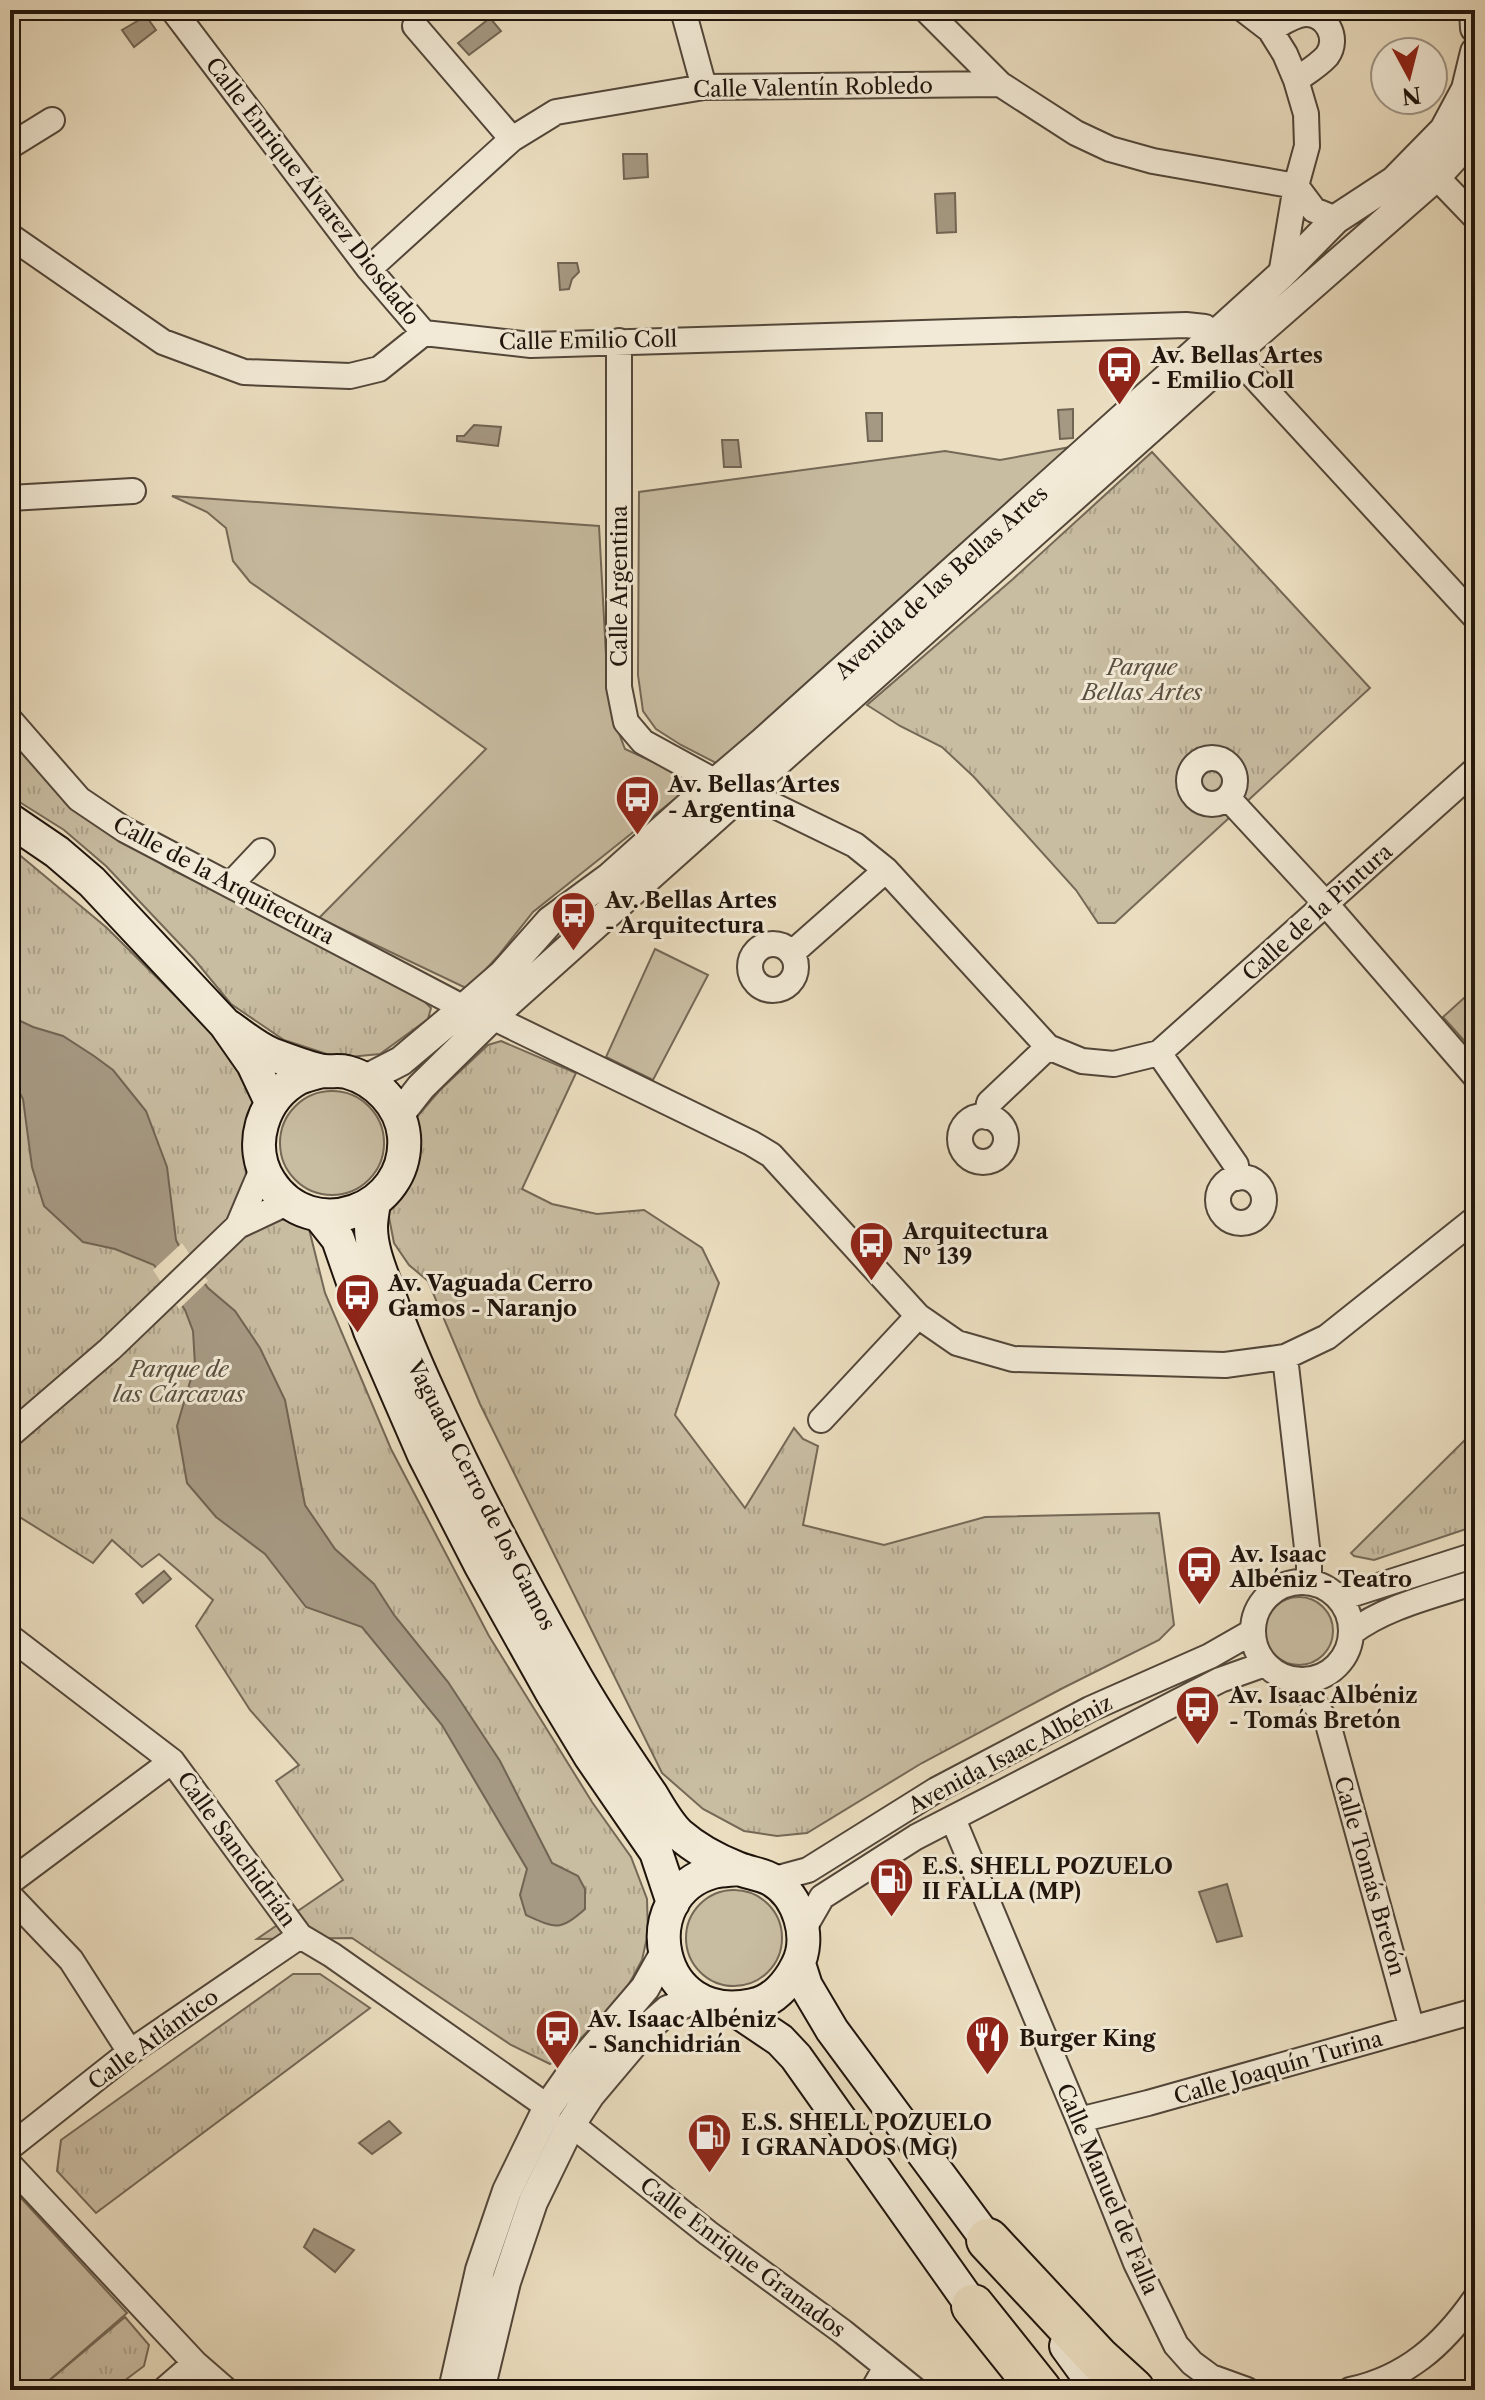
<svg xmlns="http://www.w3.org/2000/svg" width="1485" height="2400" viewBox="0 0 1485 2400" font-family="'Libre Caslon Text',serif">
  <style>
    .green { fill: #c8bca1; stroke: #746856; stroke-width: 2 }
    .park { fill: url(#park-tufts); stroke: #746856; stroke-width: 2 }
    .water { fill: #a69983; stroke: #706453; stroke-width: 2 }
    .pier { fill: #ebdec0 }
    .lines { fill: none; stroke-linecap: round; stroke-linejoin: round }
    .minor-casing { stroke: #524639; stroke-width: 28 }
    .tertiary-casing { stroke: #524639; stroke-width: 32 }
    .secondary-casing { stroke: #1f140c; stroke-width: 36 }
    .motorway-casing { stroke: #1f140c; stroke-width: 46 }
    .minor { stroke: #f2ead6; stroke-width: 24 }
    .tertiary { stroke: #f2ead6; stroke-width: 28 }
    .secondary { stroke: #f2ead6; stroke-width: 32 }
    .motorway { stroke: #ebdec0; stroke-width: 42 }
    .labels { text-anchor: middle; stroke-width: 6; stroke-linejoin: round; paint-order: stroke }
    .street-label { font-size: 22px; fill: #1f140c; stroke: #f2ead6 }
    .poi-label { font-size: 22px; font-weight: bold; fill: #1f140c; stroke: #f2ead6; text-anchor: start }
    .park-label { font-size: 22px; font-style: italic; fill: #5a4f40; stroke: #f2ead6 }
  </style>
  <defs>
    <pattern id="park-tufts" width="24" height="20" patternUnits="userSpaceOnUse" patternTransform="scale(2)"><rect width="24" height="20" fill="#c8bca1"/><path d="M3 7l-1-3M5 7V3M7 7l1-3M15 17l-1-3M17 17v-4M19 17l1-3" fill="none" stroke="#aba189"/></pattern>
  </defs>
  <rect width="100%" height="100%" fill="#ebdec0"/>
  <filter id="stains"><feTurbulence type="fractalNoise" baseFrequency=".0025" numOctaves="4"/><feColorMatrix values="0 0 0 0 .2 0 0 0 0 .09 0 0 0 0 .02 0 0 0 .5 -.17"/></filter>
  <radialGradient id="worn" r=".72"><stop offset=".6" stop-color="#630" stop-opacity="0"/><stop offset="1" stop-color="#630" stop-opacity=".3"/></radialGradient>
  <path class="green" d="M1076 446 720 765 681 745 656 729 643 711 638 675 639 492 945 451 1000 460Z
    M172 496 599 526 607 674 614 720 625 749 679 774 686 790 533 912 498 956 468 989 319 918 486 749 250 582 233 561 226 528 207 512Z
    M655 949 708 975 653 1080 606 1057Z
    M1475 988V1038L1468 1045 1443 1017Z
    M280 1143a52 52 0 1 1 104 0a52 52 0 1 1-104 0Z
    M1265 1631a34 34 0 1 1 68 0a34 34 0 1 1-68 0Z
    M686 1938a48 48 0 1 1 96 0a48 48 0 1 1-96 0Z
    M10 2186 127 2313 38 2390H10Z"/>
  <path class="park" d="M1152 452 1370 688 1115 923H1098L1076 890 974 777 942 747 900 726 867 705 1013 579Z
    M10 736 74 810 167 867 263 914 420 997 431 1008 428 1019 380 1054 339 1058 284 1040 231 1004 194 959 106 866 64 830 10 796Z
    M10 847 107 928 268 1088 246 1129 308 1225 325 1293 391 1449 489 1636 592 1802 631 1857 647 1899 648 1933 642 1960 622 1997 574 2045 550 2064 511 2045 352 1938 257 1939 343 1880 276 1781 299 1765 250 1710 196 1626 213 1600 159 1554 142 1567 112 1540 93 1563 10 1511Z
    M501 1041 576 1073 522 1189 552 1204 597 1214 644 1210 702 1248 719 1283 675 1415 745 1508 794 1428 803 1439 818 1446 803 1525 884 1545 985 1517 1159 1513 1174 1625 1159 1640 1061 1689 922 1763 807 1833 777 1836 744 1831 703 1809 662 1773 480 1404 428 1281 409 1265 394 1243 386 1202 415 1119 440 1090 488 1045Z
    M1475 1430V1526L1374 1560 1354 1556 1351 1553Z
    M293 1974H320L370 2008 96 2213 57 2171 61 2140Z
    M125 2317 149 2345 144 2366 112 2390H38Z"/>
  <path class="water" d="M146 16 156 30 134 47 122 30Z
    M490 18 501 31 469 55 458 43Z
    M623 154H647L648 177 624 179Z
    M955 193 956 232 937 233 935 194Z
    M558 263H577L579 272 572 279 569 289 560 290Z
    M1073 409V438L1060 439 1058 410Z
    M866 413H882V441H868Z
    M474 425 501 427 498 446 457 441V436H464Z
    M722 440H738L741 467H724Z
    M10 1016 33 1027 63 1036 94 1056 113 1070 146 1111 167 1167 176 1240 183 1254 208 1288 235 1311 260 1348 285 1400 305 1505 335 1549 374 1584 394 1615 448 1682 500 1761 552 1863 578 1876 585 1889V1909C560 1932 555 1928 526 1915L520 1895 527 1869 442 1725 362 1627 306 1607 265 1554 216 1517 187 1483 177 1426 195 1365 193 1331 185 1310 154 1265 115 1249 83 1242 44 1206 32 1167 23 1099 10 1074Z
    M164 1571 171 1579 143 1603 136 1594Z
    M1227 1884 1242 1936 1217 1942 1199 1892Z
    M389 2121 401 2133 372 2154 359 2143Z
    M314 2229 354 2250 335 2272 304 2247Z"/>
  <path class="pier" d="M182 1243 208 1281 179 1309 153 1270Z"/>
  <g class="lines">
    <defs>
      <path id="minor" d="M173 10 369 269 424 333
        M683 10 704 87
        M926 10 1000 84
        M1244 10 1270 30 1285 54 1296 80 1306 114 1307 146 1296 186 1281 275
        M415 26 512 139
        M1270 30C1281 24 1292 15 1305 14 1326 13 1340 38 1327 56 1319 65 1306 73 1296 80
        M10 146 52 120
        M1423 163 1475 217
        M10 236 163 342 244 372 350 376 379 369 424 333 531 345 1186 325 1205 327 1234 355 1475 617
        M369 269 512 139 556 112 704 87 1000 84 1076 133 1110 149 1153 161 1296 186 1314 210 1336 219
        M619 341V687L626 722 643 742 716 782 746 792 855 845 886 870 1048 1047 1082 1061 1114 1064 1159 1053 1475 770
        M10 498 133 491
        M10 720 79 799 125 830 464 1008
        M1189 781a23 23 0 1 1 46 0a23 23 0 1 1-46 0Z
        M1228 798 1326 904 1475 1076
        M230 885 262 851
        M750 967a23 23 0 1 1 46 0a23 23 0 1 1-46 0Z
        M792 953 886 870
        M492 1017 751 1143 771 1155 918 1316 957 1343 1013 1359 1225 1365 1285 1357 1327 1337 1475 1219
        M1159 1053 1236 1165 1237 1178
        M960 1139a23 23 0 1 1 46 0a23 23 0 1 1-46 0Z
        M987 1117 989 1103 1048 1047
        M1218 1200a23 23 0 1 1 46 0a23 23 0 1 1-46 0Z
        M238 1226 263 1167
        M1285 1357 1309 1565V1582
        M821 1420 918 1316
        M10 1435 110 1349 238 1226 289 1202
        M1253 1631a49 49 0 1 1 98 0a49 49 0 1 1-98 0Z
        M1337 1596 1350 1595 1475 1555
        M1351 1633C1386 1606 1434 1596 1475 1582
        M10 1637 172 1761 300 1936 332 1955 548 2107
        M1299 1680 1328 1724 1412 2029
        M953 1819 1079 2120 1136 2263 1176 2345 1192 2363 1211 2377 1247 2390
        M771 1880 808 1870 936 1790 1090 1709 1210 1656 1252 1632
        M10 1882 172 1761
        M10 1896 71 1960 130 2052
        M803 1930 822 1897 916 1837 1220 1680 1265 1664
        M1079 2120 1148 2103 1475 2011
        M571 2124 708 2233 843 2332 915 2390
        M10 2147 130 2052 300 1936
        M10 2165 195 2363 226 2390
        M164 2390 195 2363
        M873 2390 886 2367
        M1350 2390C1406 2378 1443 2345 1475 2299"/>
      <path id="tertiary" d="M1474 10 1475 28
        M366 1079 401 1061 464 1008 503 974 550 921 610 877 716 782 763 742 1215 335 1281 275 1336 219 1394 181 1444 130 1466 89 1475 52
        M399 1115 421 1087 492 1017 1211 374 1437 176 1467 143 1475 127
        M453 2390 480 2270 507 2191 548 2107 569 2077 645 1988 664 1954
        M480 2390 506 2282 533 2202 571 2124 590 2095 644 2031 668 2010 696 1999"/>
      <path id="secondary" d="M10 820 57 852 92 882 225 1024 253 1064 271 1102
        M225 1024C240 1034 255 1047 271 1054 287 1060 307 1068 323 1071 331 1072 339 1070 347 1072 376 1080 401 1105 404 1136 410 1211 311 1246 270 1182 247 1146 262 1098 299 1078 306 1075 315 1073 322 1071
        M374 1202C373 1210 371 1219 371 1227 371 1247 379 1267 386 1286 399 1325 415 1362 432 1399 473 1490 520 1578 569 1665 594 1710 622 1752 651 1794 659 1807 668 1824 679 1834 695 1848 717 1860 737 1868 748 1873 762 1874 772 1880 799 1896 812 1938 797 1966 788 1984 773 2001 753 2005 655 2027 632 1894 713 1872 721 1870 730 1870 738 1869
        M319 1215 338 1239 370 1331 424 1455 481 1566 552 1693 590 1756 656 1852 673 1903
        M799 1964 806 1986 832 2030 1000 2257
        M734 2009 780 2040 796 2057 985 2324
        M1066 2346 1098 2390"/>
      <path id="motorway" d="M988 2240 1098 2358 1133 2390
        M973 2306 1040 2390"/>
    </defs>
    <use href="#minor" class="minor-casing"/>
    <use href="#tertiary" class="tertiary-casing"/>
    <use href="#secondary" class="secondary-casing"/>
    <use href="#motorway" class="motorway-casing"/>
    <use href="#minor" class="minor"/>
    <use href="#tertiary" class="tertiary"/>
    <use href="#secondary" class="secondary"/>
    <use href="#motorway" class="motorway"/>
  </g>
  <defs>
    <symbol id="bus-pin" viewBox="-11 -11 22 30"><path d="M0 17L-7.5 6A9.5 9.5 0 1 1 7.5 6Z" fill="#8f2418" stroke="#f2ead6"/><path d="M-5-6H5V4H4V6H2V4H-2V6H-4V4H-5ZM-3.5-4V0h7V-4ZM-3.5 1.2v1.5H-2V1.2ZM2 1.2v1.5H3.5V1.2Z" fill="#fff"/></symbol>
    <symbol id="fuel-pin" viewBox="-11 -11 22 30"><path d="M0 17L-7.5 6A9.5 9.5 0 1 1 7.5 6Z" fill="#8f2418" stroke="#f2ead6"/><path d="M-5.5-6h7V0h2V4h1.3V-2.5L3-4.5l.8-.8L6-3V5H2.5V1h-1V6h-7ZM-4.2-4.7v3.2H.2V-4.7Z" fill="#fff"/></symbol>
    <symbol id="restaurant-pin" viewBox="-11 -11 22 30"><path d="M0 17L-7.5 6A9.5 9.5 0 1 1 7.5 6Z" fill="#8f2418" stroke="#f2ead6"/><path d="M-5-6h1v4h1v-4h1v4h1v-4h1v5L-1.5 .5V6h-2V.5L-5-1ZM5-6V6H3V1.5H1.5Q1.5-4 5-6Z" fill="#fff"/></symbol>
  </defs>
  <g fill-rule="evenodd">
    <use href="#bus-pin" x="1094" y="342" width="51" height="69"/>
    <use href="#bus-pin" x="612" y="772" width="51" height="69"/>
    <use href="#bus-pin" x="548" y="888" width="51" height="69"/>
    <use href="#bus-pin" x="846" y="1218" width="51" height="69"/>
    <use href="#bus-pin" x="332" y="1270" width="51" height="69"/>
    <use href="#bus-pin" x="1174" y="1542" width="51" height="69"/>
    <use href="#bus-pin" x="1172" y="1682" width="51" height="69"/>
    <use href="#fuel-pin" x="866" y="1854" width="51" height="69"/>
    <use href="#bus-pin" x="532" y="2006" width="51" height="69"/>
    <use href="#restaurant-pin" x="962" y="2012" width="51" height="69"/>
    <use href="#fuel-pin" x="684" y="2110" width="51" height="69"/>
  </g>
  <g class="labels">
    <g class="street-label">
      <text transform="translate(813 87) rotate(-1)" y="8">Calle Valentín Robledo</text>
      <text transform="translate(313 191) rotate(52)" y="8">Calle Enrique Álvarez Diosdado</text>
      <text transform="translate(588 340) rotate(-1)" y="8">Calle Emilio Coll</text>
      <text transform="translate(941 582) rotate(-42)" y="8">Avenida de las Bellas Artes</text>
      <text transform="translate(619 586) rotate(-90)" y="8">Calle Argentina</text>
      <text transform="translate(224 880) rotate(28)" y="8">Calle de la Arquitectura</text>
      <text transform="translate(1317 912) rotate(-42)" y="8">Calle de la Pintura</text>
      <text transform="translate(482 1495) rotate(63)" y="8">Vaguada Cerro de los Gamos</text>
      <text transform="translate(1010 1754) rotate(-28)" y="8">Avenida Isaac Albéniz</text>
      <text transform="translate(237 1849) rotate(54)" y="8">Calle Sanchidrián</text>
      <text transform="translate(1370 1876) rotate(74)" y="8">Calle Tomás Bretón</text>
      <text transform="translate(153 2039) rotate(-36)" y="8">Calle Atlántico</text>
      <text transform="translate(1278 2067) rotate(-16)" y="8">Calle Joaquín Turina</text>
      <text transform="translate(1108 2189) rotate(67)" y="8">Calle Manuel de Falla</text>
      <text transform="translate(743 2257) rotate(37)" y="8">Calle Enrique Granados</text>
    </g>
    <g class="poi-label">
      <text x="1151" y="363">Av. Bellas Artes<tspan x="1151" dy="25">- Emilio Coll</tspan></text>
      <text x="668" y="792">Av. Bellas Artes<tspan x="668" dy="25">- Argentina</tspan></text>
      <text x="605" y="908">Av. Bellas Artes<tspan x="605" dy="25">- Arquitectura</tspan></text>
      <text x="903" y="1239">Arquitectura<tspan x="903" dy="25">Nº 139</tspan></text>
      <text x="388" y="1291">Av. Vaguada Cerro<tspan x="388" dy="25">Gamos - Naranjo</tspan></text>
      <text x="1230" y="1562">Av. Isaac<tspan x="1230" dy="25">Albéniz - Teatro</tspan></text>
      <text x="1229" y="1703">Av. Isaac Albéniz<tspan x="1229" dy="25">- Tomás Bretón</tspan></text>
      <text x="922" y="1874">E.S. SHELL POZUELO<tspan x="922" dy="25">II FALLA (MP)</tspan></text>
      <text x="588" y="2027">Av. Isaac Albéniz<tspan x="588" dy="25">- Sanchidrián</tspan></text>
      <text x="1019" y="2046">Burger King</text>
      <text x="741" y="2130">E.S. SHELL POZUELO<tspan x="741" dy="25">I GRANADOS (MG)</tspan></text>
    </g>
    <g class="park-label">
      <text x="1142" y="675">Parque<tspan x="1142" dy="25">Bellas Artes</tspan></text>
      <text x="179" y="1377">Parque de<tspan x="179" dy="25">las Cárcavas</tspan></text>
    </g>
  </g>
  <rect width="1485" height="2400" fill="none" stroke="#ebdec0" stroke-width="40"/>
  <rect x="12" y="12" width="1461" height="2376" fill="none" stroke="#1f140c" stroke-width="4"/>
  <rect x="20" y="20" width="1445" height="2360" fill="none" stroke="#1f140c" stroke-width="2"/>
  <g transform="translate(1409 76) rotate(173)"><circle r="38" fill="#f2ead6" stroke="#9e9485" stroke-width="2"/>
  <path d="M0-6L14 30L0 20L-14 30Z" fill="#8f2418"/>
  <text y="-12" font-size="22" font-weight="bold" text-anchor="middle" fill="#1f140c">N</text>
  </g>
  <rect width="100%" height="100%" filter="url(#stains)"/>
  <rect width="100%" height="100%" fill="url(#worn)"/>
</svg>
